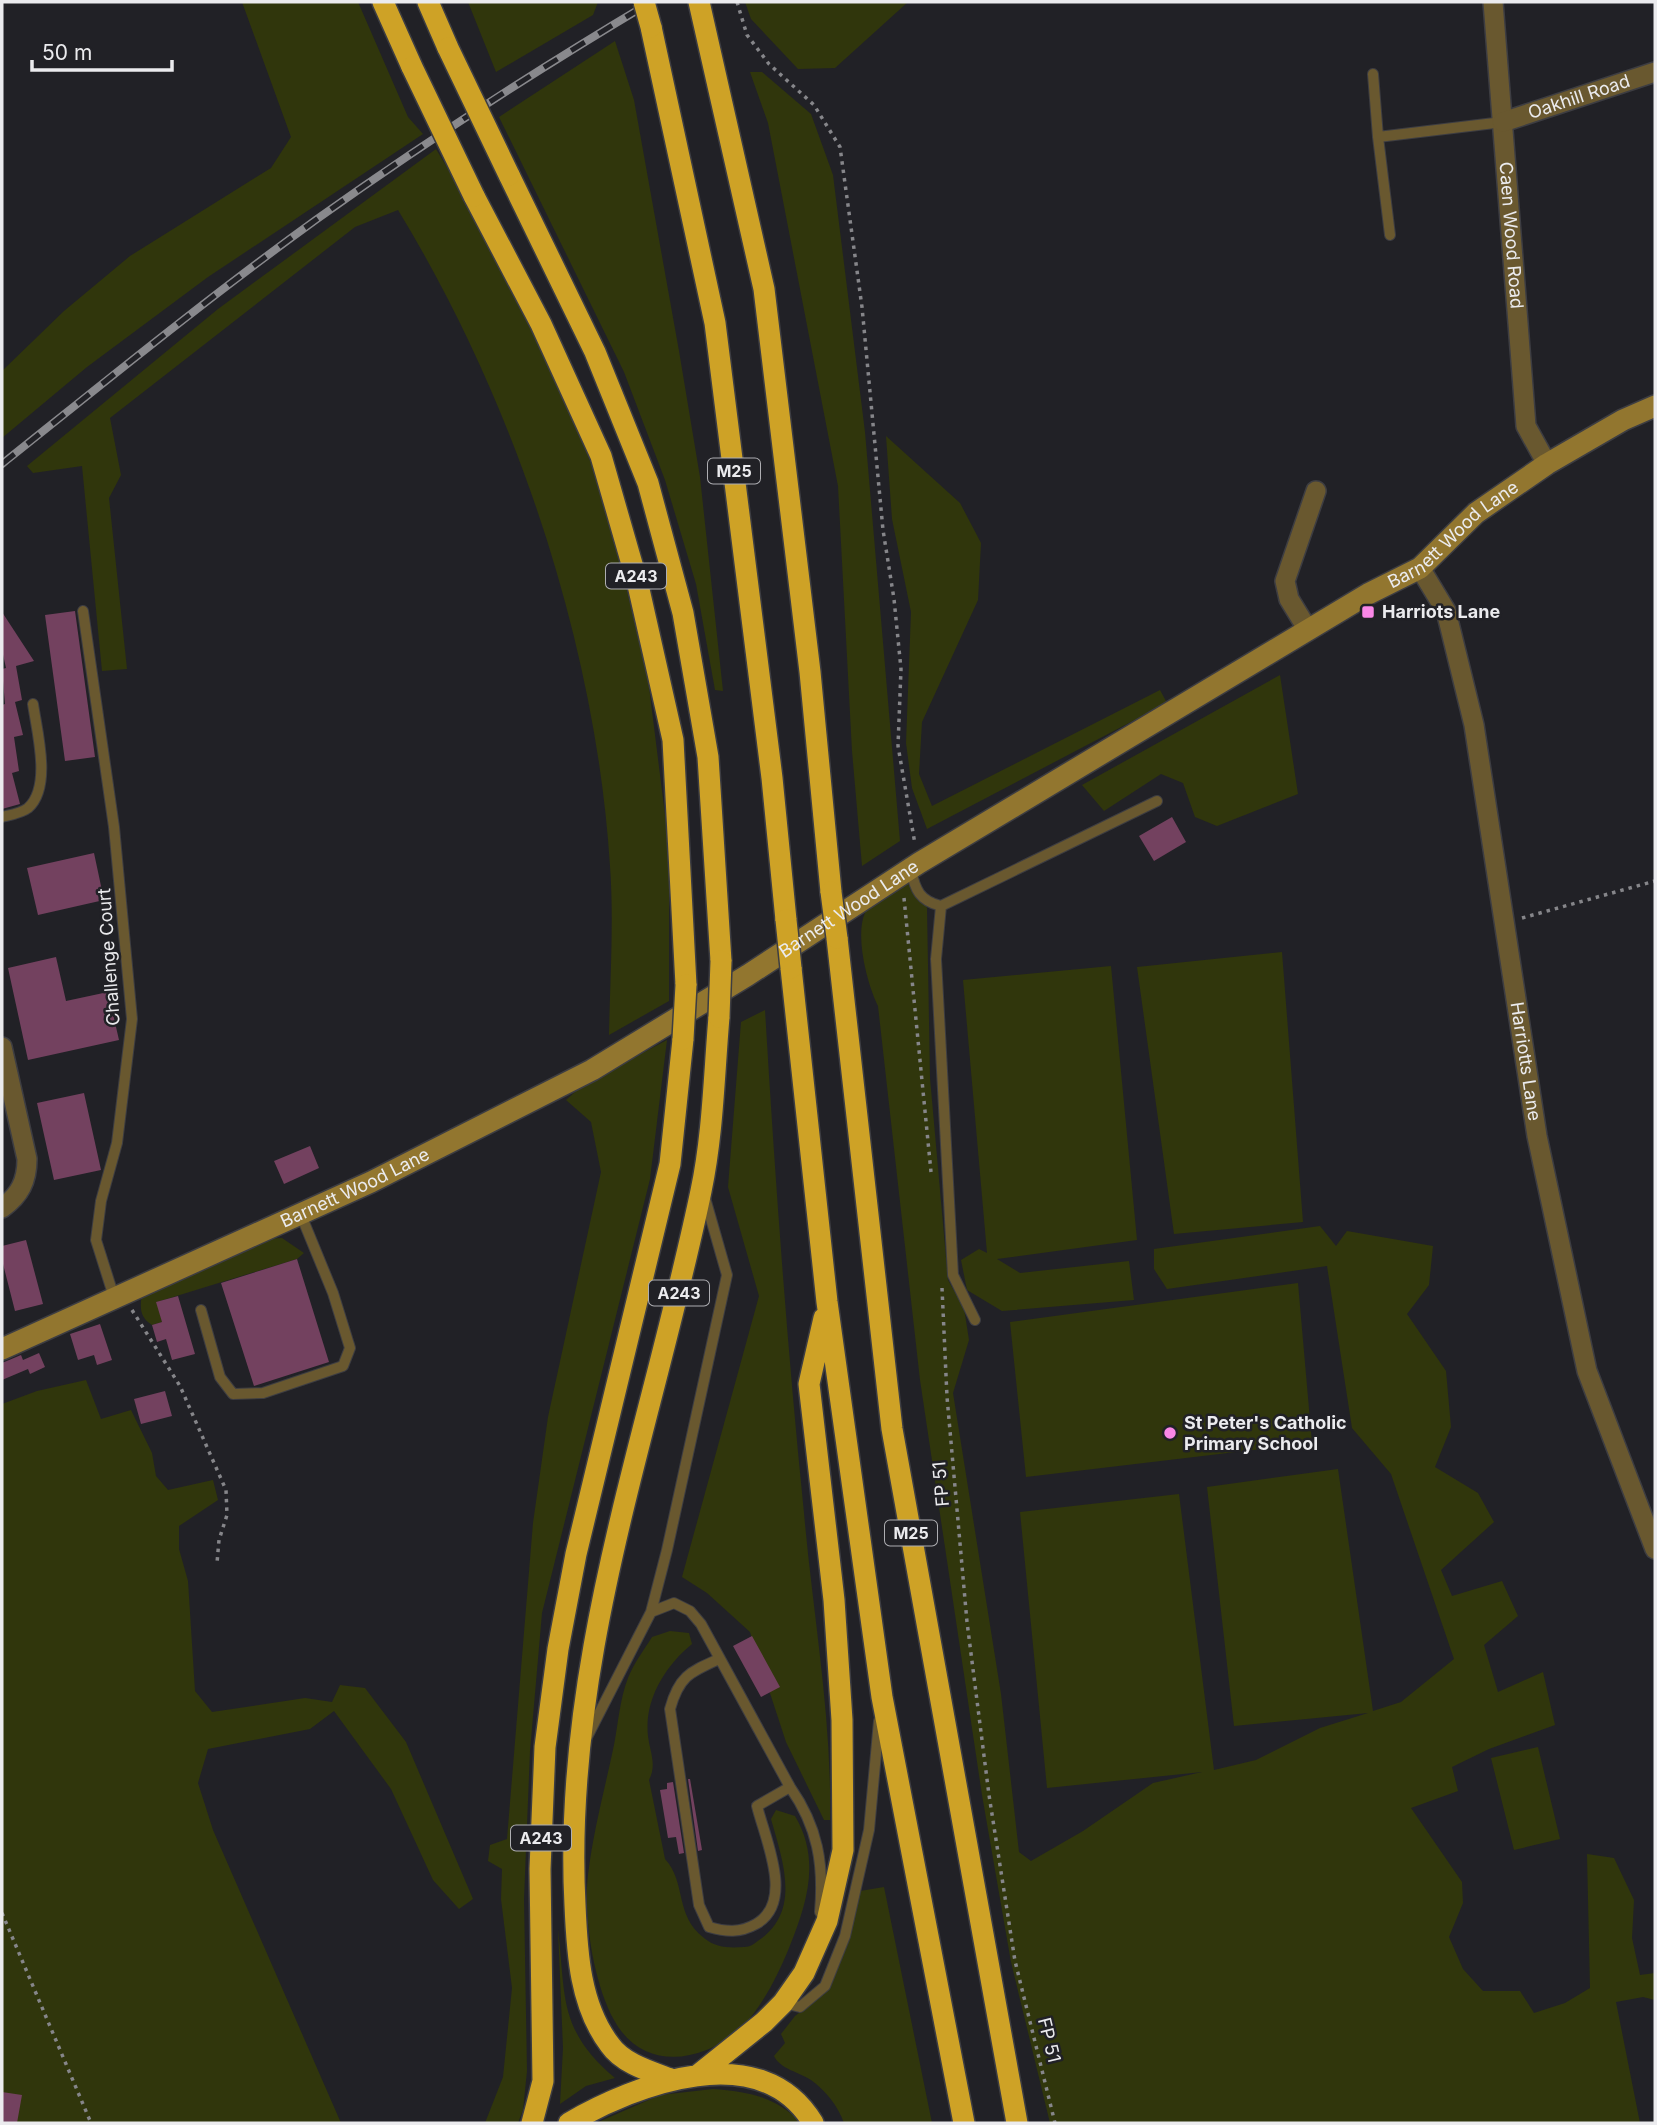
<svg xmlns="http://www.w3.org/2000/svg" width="1657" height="2125" viewBox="0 0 1657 2125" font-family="Inter,sans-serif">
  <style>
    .green { fill: #30360c }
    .building { fill: #73415f }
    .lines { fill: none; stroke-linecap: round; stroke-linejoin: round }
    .lane-casing { stroke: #3d3d42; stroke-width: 12 }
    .street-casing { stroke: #3d3d42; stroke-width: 22 }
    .secondary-casing { stroke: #3d3d42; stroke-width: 24 }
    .highway-casing { stroke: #3d3d42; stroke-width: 24 }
    .path { stroke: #86868a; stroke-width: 3.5; stroke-dasharray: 3.5 5; stroke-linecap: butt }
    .lane { stroke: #69582f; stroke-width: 10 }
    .street { stroke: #69582f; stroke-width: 19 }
    .secondary { stroke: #92762f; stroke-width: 21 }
    .highway { stroke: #cea226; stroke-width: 21 }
    .rail-casing { stroke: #89898d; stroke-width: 8 }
    .rail { stroke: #212126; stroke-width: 5; stroke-dasharray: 16; stroke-linecap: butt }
    .highway-bridge-casing { stroke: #3d3d42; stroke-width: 24; stroke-linecap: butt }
    .highway-bridge { stroke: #cea226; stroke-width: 21 }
    .poi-dot { fill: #fa87e7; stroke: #212126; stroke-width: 2.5 }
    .labels { text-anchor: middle; stroke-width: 5; stroke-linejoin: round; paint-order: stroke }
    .shield { fill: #212126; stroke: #aeaeb2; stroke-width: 2 }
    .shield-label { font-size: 16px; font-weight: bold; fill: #ebebee }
    .street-label { font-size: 18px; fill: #ebebee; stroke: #212126 }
    .poi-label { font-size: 18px; font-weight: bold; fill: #ebebee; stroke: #212126; text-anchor: start }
  </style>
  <rect width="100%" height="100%" fill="#212126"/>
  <path class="green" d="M242 2H358L408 117 423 134 208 277 87 367 2 438V371L64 311 130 256 271 168 291 137Z
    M468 2H598L593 15 496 72Z
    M745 2H908L835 68 798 69 751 19Z
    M615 41 634 100 679 351 700 477 723 691 715 690 696 584 665 480 624 372 499 117Z
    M750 72H762L811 114 833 175 865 432 900 841 862 866 852 751 838 486 768 123Z
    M436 149 477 217 545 354 604 494 648 679 669 847V1001L609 1035C610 979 614 922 610 866 596 643 514 400 398 210L355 227 110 418 121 475 109 498 127 669 102 671 82 466 33 473 27 466 218 309Z
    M886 436 960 503 981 543 978 600 922 722 919 774 932 806 1160 690 1167 703 927 829 912 788 906 743 911 612 892 519Z
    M1280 675 1298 794 1217 826 1195 817 1183 783 1161 774 1104 811 1082 785Z
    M919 878 927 908 930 1078 948 1280 964 1308 969 1340 953 1393 1001 1694 1019 1852 1031 1861 1083 1831 1153 1783 1202 1772 1047 1788 1020 1512 1179 1494 1214 1770 1256 1760 1320 1728 1368 1713 1234 1726 1207 1487 1338 1469 1373 1711 1401 1702 1454 1659 1391 1474 1352 1428 1327 1266 1167 1289 1154 1269V1249L1320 1226 1336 1246 1347 1231 1433 1246 1429 1285 1407 1314 1446 1371 1451 1427 1435 1467 1478 1493 1494 1522 1441 1570 1452 1596 1502 1581 1518 1616 1484 1645 1498 1692 1543 1672 1555 1725 1489 1749 1452 1767 1458 1791 1411 1808 1462 1882 1463 1903 1449 1937 1463 1969 1483 1991H1520L1534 2013 1565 2003 1590 1988 1587 1854 1614 1858 1634 1900 1632 1938 1640 1975 1655 1973V2000L1643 1997 1616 2002 1640 2123H1050L1011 1962 982 1795 920 1380 878 1006C867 984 851 925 870 905 882 894 904 886 919 878Z
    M1282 952 1303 1222 1174 1234 1137 967Z
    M1111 966 1137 1240 997 1259 1020 1273 1129 1261 1134 1300 1002 1311 967 1290 961 1260 979 1249 987 1253 963 980Z
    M765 1010C775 1178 787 1345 804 1513 813 1616 832 1716 830 1820H824L786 1742 750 1632 707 1593 682 1577 759 1296 728 1187 741 1022Z
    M667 1040 650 1179 542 1613 530 1751 524 1899 527 2071 523 2110 518 2123H485L503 2077 512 1988 501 1899 502 1869 488 1861 490 1845 507 1839 533 1523 548 1417 601 1172 591 1122 566 1100 584 1084Z
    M282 1238 304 1253 297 1259 157 1302 162 1322 152 1325C139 1317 140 1307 142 1293L260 1239Z
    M1298 1283 1312 1443 1026 1477 1010 1322Z
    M86 1380 101 1419 131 1410 152 1453 156 1476 168 1490 213 1480 218 1500 179 1526V1549L188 1581 195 1691 212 1712 305 1698 332 1702 340 1685 365 1688 406 1742 473 1899 459 1909 433 1880 391 1789 334 1711 310 1729 208 1749 198 1783 213 1830 341 2123H2V1404L37 1391Z
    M670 1631 689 1633 692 1644C665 1666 644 1700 648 1736 650 1753 657 1764 649 1780L665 1859C687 1883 674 1915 704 1938 716 1948 729 1948 744 1947 752 1947 756 1942 762 1938 801 1908 782 1859 771 1819L776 1810 795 1816C821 1860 807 1903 789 1948 780 1970 769 1993 754 2013 719 2060 646 2079 614 2020 594 1984 583 1917 588 1875 593 1832 605 1788 614 1745 618 1724 620 1698 628 1678 634 1663 644 1650 652 1637Z
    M1538 1747 1560 1839 1514 1850 1491 1758Z
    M884 1887 932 2123H844C838 2106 826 2091 811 2080 799 2072 780 2069 774 2056L785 2043 781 2034 795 2016 827 1991 850 1937 860 1891Z
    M558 1929C566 1997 558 2030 615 2078L586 2086 560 2104 563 2048Z
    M713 2089C748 2092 776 2096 801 2123H596L660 2095Z"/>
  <path class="building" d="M75 611 95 757 65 761 45 615Z
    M2 612 34 661 16 666 22 700 15 702 23 735 14 737 19 771 12 773 20 804 2 809V705L5 704 2 669 6 668 2 650Z
    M1172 817 1186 842 1154 861 1139 836Z
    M94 853 104 900 38 915 27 868Z
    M56 957 66 1001 108 992 119 1040 28 1060 8 968Z
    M84 1093 101 1170 54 1180 37 1103Z
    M310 1146 319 1168 284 1184 274 1161Z
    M26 1240 43 1304 15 1311 2 1260V1246Z
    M297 1259 329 1362 254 1386 221 1283Z
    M178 1296 195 1354 172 1360 166 1339 157 1342 152 1325 162 1322 156 1302Z
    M100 1324 112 1360 97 1365 94 1355 78 1360 70 1334Z
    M39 1353 45 1367 30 1374 28 1369 2 1380V1363L21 1355 23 1360Z
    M165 1391 172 1416 141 1424 134 1399Z
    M752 1636 780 1687 761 1697 733 1646Z
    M688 1779H690L702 1850 698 1851Z
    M673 1782 684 1853 679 1854 676 1837 668 1838 660 1790 667 1789V1783Z
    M2 2092 22 2095 17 2123H2Z"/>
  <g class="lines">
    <defs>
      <path id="lane" d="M1373 74 1378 137 1503 122
        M1378 137 1390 235
        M83 611 114 827 132 1019 117 1143 101 1201 96 1240 114 1297
        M2 817C10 815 22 813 28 808 52 787 37 732 33 704
        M911 870C915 890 920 901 941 906L1157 801
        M941 906 936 959 953 1275 975 1320
        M201 1310 220 1377 233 1394 263 1393 343 1366 350 1348 333 1293 301 1215
        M651 1612 674 1603 690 1611 701 1624 790 1787C818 1827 824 1864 820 1912
        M719 1659C690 1672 679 1676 670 1709L699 1905 709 1927C726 1932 740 1933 756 1924 795 1902 765 1839 757 1806L790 1787
        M587 1737 651 1612 667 1550 727 1275 705 1198
        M784 2003 800 2007 825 1986 845 1936 869 1830 879 1721"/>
      <g id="street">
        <path id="s1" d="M1493 2 1526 426 1547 464"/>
        <path id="s2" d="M1503 122 1655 72"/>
        <path id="s3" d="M1420 568 1446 611 1474 725 1537 1136 1587 1371 1655 1549"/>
        <path d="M1308 630 1289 599 1285 581 1316 491"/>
        <path d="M2 1047 27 1159C27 1181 20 1195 2 1208"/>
      </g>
      <g id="secondary">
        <path id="s4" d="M2 1349 371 1182 592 1070 748 975 919 863 1368 594 1420 568 1476 513 1547 464 1623 420 1655 406"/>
      </g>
      <path id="highway" d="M383 2 412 67
        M428 2 448 48
        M699 2 764 289 810 672 831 892
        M651 27 715 323 772 778 786 920
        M509 175 595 352 648 483 683 613 708 757 721 961
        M474 196 541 324 601 456 638 585 673 740 686 985
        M837 938 892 1429 1017 2123
        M791 968 827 1302 882 1697 964 2123
        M698 2075 764 2022 783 2003 804 1973 827 1921 843 1850 842 1720 834 1600 809 1384 824 1318
        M673 2080C652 2072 623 2064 610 2045 580 2006 577 1953 575 1905 562 1660 652 1427 701 1191 713 1134 714 1075 719 1017
        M532 2123 543 2081 540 1869 545 1747 558 1649 576 1554 670 1164 683 1039
        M569 2123C636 2084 761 2036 813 2123"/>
    </defs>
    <use href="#lane" class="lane-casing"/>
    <use href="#street" class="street-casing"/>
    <use href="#secondary" class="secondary-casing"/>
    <use href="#highway" class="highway-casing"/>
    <path class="path" d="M737 2 747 35 769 64 814 105 840 147 862 307 883 530 894 599 901 669 898 746 915 844
      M904 898 931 1172
      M1522 918 1655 881
      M942 1288 947 1397 967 1622 989 1795 1015 1961 1055 2123
      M132 1310 180 1386 226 1490 227 1515 219 1540 217 1563
      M2 1913 91 2123"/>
    <use href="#lane" class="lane"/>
    <use href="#street" class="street"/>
    <use href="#secondary" class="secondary"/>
    <use href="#highway" class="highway"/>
    <defs>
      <path id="rail" d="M2 464C106 381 209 297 317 219 425 142 537 70 651 2"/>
    </defs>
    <use href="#rail" class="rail-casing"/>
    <use href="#rail" class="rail"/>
    <defs>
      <path id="highway-bridge" d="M644 2 651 27
        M448 48 509 175
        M412 67 474 196
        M831 892 837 938
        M786 920 791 968
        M719 1017 721 961
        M683 1039 686 985"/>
    </defs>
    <use href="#highway-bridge" class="highway-bridge-casing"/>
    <use href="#highway-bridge" class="highway-bridge"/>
  </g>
  <g class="poi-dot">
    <rect x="1361" y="605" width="14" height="14" rx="3.5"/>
    <circle cx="1170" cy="1433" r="7"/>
  </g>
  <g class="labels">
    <g class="shield">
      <rect x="708" y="458.5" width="52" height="25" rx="5"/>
      <rect x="606" y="563.5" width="60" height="25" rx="5"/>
      <rect x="649" y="1280.5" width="60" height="25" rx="5"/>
      <rect x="885" y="1520.5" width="52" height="25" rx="5"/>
      <rect x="511" y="1825.5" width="60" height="25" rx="5"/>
    </g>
    <g class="shield-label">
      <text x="734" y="477">M25</text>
      <text x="636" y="582">A243</text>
      <text x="679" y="1299">A243</text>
      <text x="911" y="1539">M25</text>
      <text x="541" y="1844">A243</text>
    </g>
    <g class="street-label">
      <text dy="6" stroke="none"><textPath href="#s2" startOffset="80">Oakhill Road</textPath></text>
      <text dy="6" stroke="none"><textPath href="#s1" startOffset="234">Caen Wood Road</textPath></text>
      <text dy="6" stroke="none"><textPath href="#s4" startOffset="1668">Barnett Wood Lane</textPath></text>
      <text dy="6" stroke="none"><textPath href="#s4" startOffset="956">Barnett Wood Lane</textPath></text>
      <text transform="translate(109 957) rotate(-94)" y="6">Challenge Court</text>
      <text dy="6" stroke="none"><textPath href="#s3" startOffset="508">Harriotts Lane</textPath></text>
      <text dy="6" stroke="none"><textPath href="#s4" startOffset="388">Barnett Wood Lane</textPath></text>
      <text transform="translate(941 1484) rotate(-95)" y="6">FP 51</text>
      <text transform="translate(1049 2040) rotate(76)" y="6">FP 51</text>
    </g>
    <g class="poi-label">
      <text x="1382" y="618">Harriots Lane</text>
      <text x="1184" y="1429">St Peter's Catholic<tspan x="1184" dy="21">Primary School</tspan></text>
    </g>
  </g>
  <rect width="1657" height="2125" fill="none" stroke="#ebebee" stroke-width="7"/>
  <path d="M32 60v10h140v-10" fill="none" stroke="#ebebee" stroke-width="3.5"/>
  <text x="42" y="60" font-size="21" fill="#ebebee" stroke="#212126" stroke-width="5" paint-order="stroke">50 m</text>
</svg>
